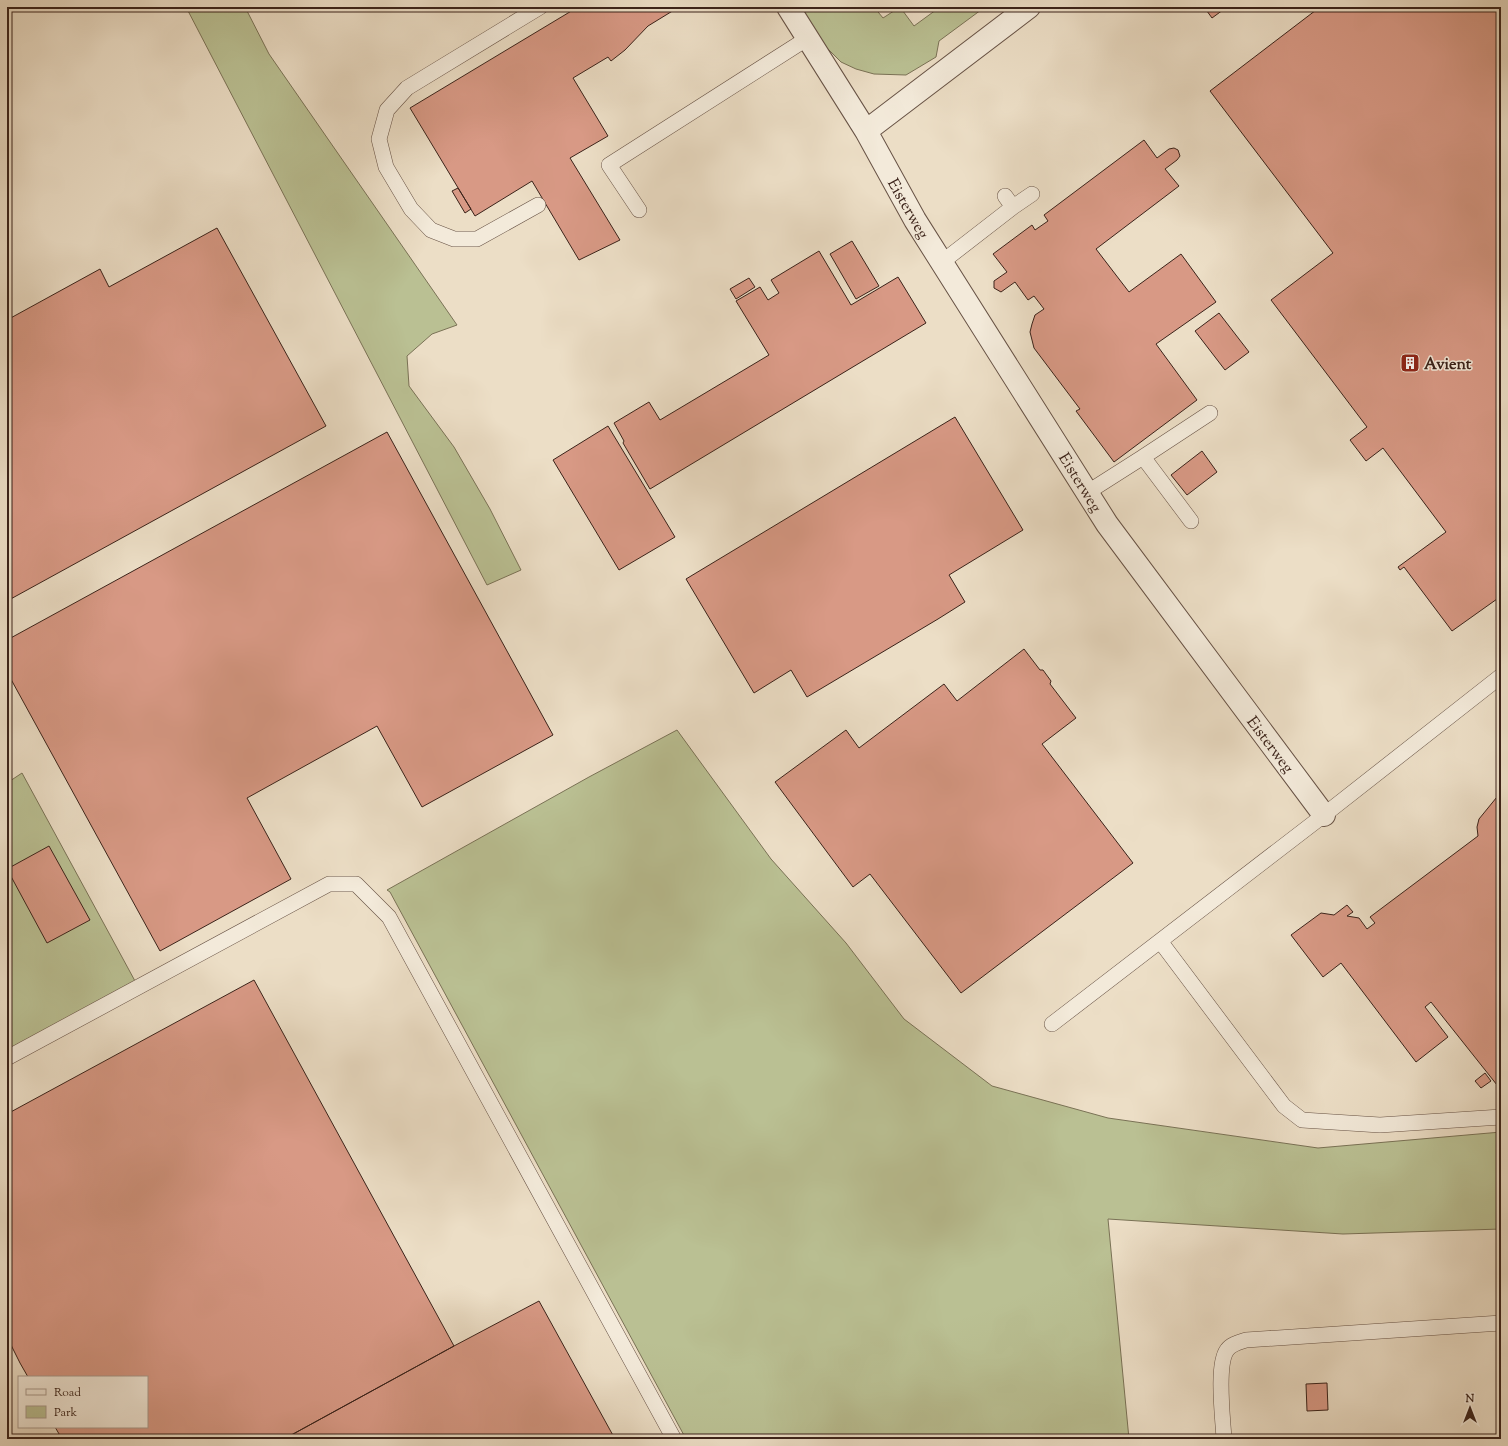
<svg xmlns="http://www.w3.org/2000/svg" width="1508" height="1446" viewBox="0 0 1508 1446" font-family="'Sorts Mill Goudy',serif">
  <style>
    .green { fill: #bac093; stroke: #7a7256 }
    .building { fill: #d89985; stroke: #3b231a }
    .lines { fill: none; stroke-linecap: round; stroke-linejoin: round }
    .service-casing { stroke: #675245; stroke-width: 16 }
    .minor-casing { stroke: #675245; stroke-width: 24 }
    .service { stroke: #f3eada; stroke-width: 15 }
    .minor { stroke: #f3eada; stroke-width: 22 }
    .labels { text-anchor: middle; stroke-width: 3; stroke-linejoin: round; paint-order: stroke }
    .street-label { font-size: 16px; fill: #3b231a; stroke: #f3eada }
    .poi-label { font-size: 16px; font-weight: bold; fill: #3b231a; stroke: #f3eada; text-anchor: start }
  </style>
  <rect width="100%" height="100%" fill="#ecdec6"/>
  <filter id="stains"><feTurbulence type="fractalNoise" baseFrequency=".005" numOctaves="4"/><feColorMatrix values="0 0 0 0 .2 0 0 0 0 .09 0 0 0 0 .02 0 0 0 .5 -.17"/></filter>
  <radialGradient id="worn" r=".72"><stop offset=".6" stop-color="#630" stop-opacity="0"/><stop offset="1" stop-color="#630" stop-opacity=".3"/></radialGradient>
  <path class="green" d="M186 7H245L269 54 457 325 432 334 407 356 409 386 454 447 490 509 521 570 487 585Z
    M801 7H874L883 18 900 7 914 26 940 7H985L939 41 936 57 906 75 874 74 856 69 841 62 823 44Z
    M677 730 771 859 846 943 904 1019 992 1086 1108 1118 1318 1148 1501 1132V1229L1343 1234 1108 1219 1129 1439H686L390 892 387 890 589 777Z
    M22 773 135 981 7 1051V783Z"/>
  <path class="building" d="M578 7H679L648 26 625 50 611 61 608 57 573 78 608 136 570 158 620 240 579 260 532 181 475 216 410 108Z
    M1204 7H1227L1212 18Z
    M1320 7H1501V594L1497 597 1498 599 1497 600V599L1452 631 1404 567 1400 570 1398 567 1446 532 1383 448 1366 461 1350 440 1367 427 1271 300 1333 253 1210 91Z
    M1144 140 1157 158 1169 149 1174 148 1178 150 1180 156 1177 160 1165 169 1179 186 1096 249 1129 292 1181 254 1216 302 1156 344 1197 400 1114 462 1076 411 1080 409 1034 348 1030 332 1032 324 1035 315 1044 309 1034 296 1028 300 1015 282 1001 292 994 288V281L1007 272 993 254 1032 225 1035 230 1048 221 1044 215Z
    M458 188 471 209 465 213 452 191Z
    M217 228 326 426 7 601V320L100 269 109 287Z
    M852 241 879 286 856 299 830 254Z
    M819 251 851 305 898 277 926 323 650 489 623 443 624 441 614 423 649 402 660 420 769 355 736 301 760 287 768 300 779 293 771 280Z
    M749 278 755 287 736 299 730 289Z
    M1219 313 1249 352 1225 370 1195 331Z
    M955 417 1023 530 949 575 965 602 938 619 807 697 791 670 754 693 686 579Z
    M608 426 675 537 619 570 553 460Z
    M387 432 553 735 422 807 377 726 247 798 291 879 160 951 7 672V640Z
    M1202 451 1217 472 1187 495 1171 475Z
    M1024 649 1040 670H1043L1051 681 1050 684 1076 718 1042 744 1133 863 961 993 870 874 853 887 775 782 846 730 859 748 944 684 957 701Z
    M1501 792V1090L1431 1002 1425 1007 1448 1037 1416 1062 1341 963 1323 977 1291 935 1321 913 1334 915 1347 905 1353 912 1347 916 1359 918 1367 929 1375 923 1370 917 1478 836 1477 827 1479 819Z
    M49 846 90 920 47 943 7 869Z
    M254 980 454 1346 284 1439H62L55 1427H147V1377H28L20 1363 7 1337V1114Z
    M1485 1073 1491 1081 1481 1088 1475 1081Z
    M539 1301 615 1439H284L454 1346Z
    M1327 1383 1328 1410 1307 1411 1306 1384Z"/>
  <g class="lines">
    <defs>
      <path id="service" d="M538 205 477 239H454L431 230 411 209 386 167 379 139 387 110 407 88 540 7
        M1013 207 1032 194
        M639 210 609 165 808 38
        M942 262 1013 207 1005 196
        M1143 457 1210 413
        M1088 492 1143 457 1191 521
        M1160 941 1284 1106 1302 1120 1380 1125 1501 1117
        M1052 1024 1324 815 1501 676
        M7 1058 329 884H356L389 917 674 1439
        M1224 1439C1223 1419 1216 1365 1227 1350 1231 1344 1240 1342 1246 1340L1501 1323"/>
      <path id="minor" d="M788 7 866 131 915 220 1107 524 1324 815
        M866 131 1029 7"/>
    </defs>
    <use href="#service" class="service-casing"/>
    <use href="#minor" class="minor-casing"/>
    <use href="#service" class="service"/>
    <use href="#minor" class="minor"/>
  </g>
  <defs>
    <symbol id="building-square" viewBox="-11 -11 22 22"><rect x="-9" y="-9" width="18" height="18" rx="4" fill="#8f2418" stroke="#f3eada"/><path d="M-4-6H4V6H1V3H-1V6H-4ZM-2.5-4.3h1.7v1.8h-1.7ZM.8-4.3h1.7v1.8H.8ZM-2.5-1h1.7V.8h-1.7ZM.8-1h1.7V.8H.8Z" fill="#fff"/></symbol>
  </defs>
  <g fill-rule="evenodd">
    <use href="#building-square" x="1399" y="352" width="22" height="22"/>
  </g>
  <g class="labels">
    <g class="street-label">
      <text transform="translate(909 208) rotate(60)" y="6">Eisterweg</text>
      <text transform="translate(1081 482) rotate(58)" y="6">Eisterweg</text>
      <text transform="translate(1271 744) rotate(53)" y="6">Eisterweg</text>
    </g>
    <g class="poi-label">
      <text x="1424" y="369">Avient</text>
    </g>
  </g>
  <rect width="1508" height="1446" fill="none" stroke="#ecdec6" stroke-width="24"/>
  <rect x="8" y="8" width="1492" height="1430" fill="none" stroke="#3b231a" stroke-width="2"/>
  <rect x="12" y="12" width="1484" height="1422" fill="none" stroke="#3b231a"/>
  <rect x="18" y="1376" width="130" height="52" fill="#f3eada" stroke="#a99a8d"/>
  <rect x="26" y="1389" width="20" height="6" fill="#f3eada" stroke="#a99a8d"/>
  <text x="54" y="1396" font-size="12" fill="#3b231a">Road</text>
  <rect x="26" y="1406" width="20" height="12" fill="#bac093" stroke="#a99a8d"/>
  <text x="54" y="1416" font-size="12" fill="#3b231a">Park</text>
  <g transform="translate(1470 1408)" stroke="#f3eada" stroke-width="3" paint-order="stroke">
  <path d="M0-3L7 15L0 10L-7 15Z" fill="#3b231a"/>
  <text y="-6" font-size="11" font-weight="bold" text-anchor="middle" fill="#3b231a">N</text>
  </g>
  <rect width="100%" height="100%" filter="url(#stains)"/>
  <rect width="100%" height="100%" fill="url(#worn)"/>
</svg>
